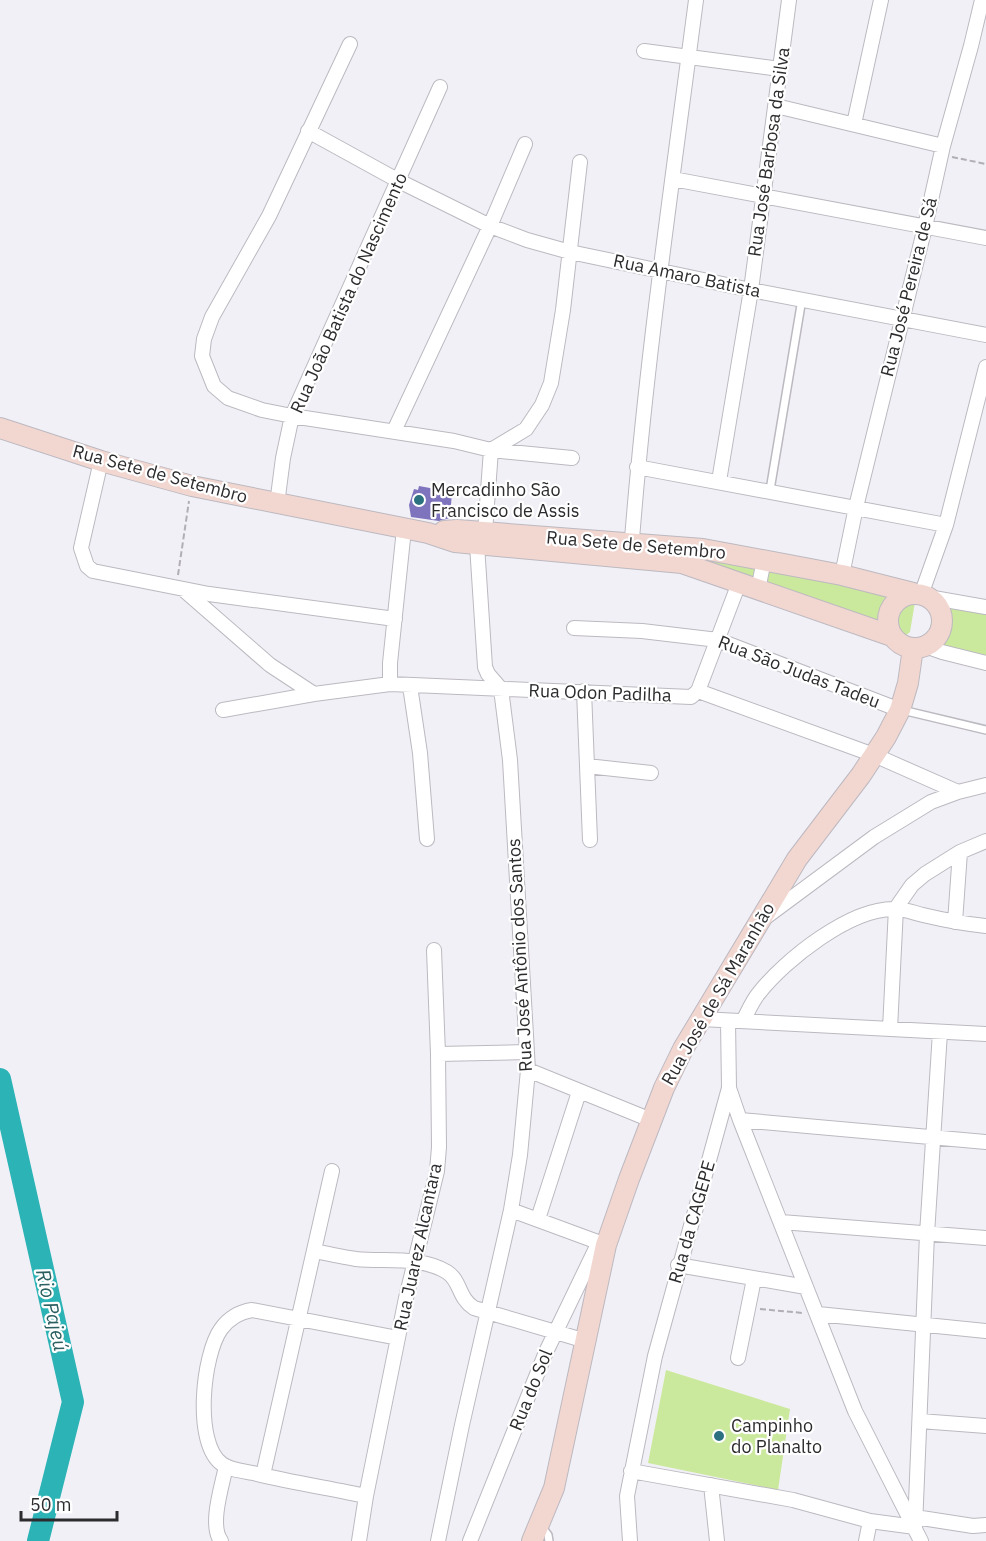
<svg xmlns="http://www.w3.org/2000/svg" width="986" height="1541" viewBox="0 0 986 1541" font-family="'IBM Plex Sans',sans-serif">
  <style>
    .green { fill: #cbe99c }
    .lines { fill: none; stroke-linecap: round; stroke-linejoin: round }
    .river { stroke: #2bb3b5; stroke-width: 22 }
    .building { fill: #7d74bd }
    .lane-casing { stroke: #bcb9c0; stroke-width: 10 }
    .street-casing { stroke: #bcb9c0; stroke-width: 16 }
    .secondary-casing { stroke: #bcb9c0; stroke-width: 22 }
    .path { stroke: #b1afb5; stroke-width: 2; stroke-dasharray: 6 3; stroke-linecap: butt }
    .lane { stroke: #fff; stroke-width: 7 }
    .street { stroke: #fff; stroke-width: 14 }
    .secondary { stroke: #f2d6d0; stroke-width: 20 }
    .poi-dot { fill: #2b717f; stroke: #fff; stroke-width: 2 }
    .labels { text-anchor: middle; stroke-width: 4.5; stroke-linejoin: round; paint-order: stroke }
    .street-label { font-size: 18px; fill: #2c2b2e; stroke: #fff }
    .poi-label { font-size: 18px; fill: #2c2b2e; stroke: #fff; text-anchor: start }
    .water-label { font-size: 20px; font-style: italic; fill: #2b5f60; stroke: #fff }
  </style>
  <rect width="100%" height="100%" fill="#f2f0f7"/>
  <path class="green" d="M680 551 911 597 915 602 910 632 904 637 725 571Z
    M941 604 986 613V658L932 644 928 639 934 608Z
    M666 1370 790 1409 778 1490 648 1463Z"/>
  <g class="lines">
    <path class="river" d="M0 1079 73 1402 38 1541"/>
  </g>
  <path class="building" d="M419 486 452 492 450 518 439 521 411 517 409 505 414 489 418 490Z"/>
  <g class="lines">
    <defs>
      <path id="lane" d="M770 490 802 299
        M902 710 986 730
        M542 1527 548 1535 549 1541"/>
      <path id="street" d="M350 44 269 216 212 317 204 339 202 356 214 386 228 398 262 410 292 416 454 441 491 450 572 458
        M644 51 780 69
        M776 106 943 146
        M854 124 881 0
        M308 131 399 181 490 226 527 240 570 252 751 290 986 335
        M673 179 986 238
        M394 431 490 226 525 144
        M101 461 81 548 87 566 93 571 209 594 395 619
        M637 467 946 525
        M719 481 751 290 789 0
        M277 504 283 458 292 416 440 87
        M485 532 491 450 526 429 542 405 551 383 563 310 580 162
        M631 552C645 367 672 184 696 0
        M842 575 856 507 925 227 943 146 971 46 982 0
        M758 590 764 560
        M185 591 270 665 314 694
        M921 595 946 525 986 367
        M928 597 986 607
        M574 628 642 631 718 640 900 710
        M925 646 942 652 986 663
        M390 684V663L404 529
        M410 686 420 753 427 839
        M584 691 590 840
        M698 691 739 583
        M223 710 314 694 390 684 691 697 698 691 874 755 958 792
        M587 766 651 773
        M766 917 874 837 931 802 958 792 986 785
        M955 922 960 852
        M701 1019 986 1034
        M728 1021 729 1088 740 1120 855 1411 921 1541
        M743 1021C748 1012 752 1001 759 993 785 960 851 907 896 909 905 909 914 913 923 915 944 920 965 924 986 926
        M890 1029 896 908 912 885 925 874 960 852 986 841
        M438 1054 527 1052
        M528 1070 651 1120
        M740 1120 986 1142
        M511 1210 606 1245
        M538 1219 579 1092
        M781 1222 986 1238
        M315 1251C329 1254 343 1257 356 1259 386 1262 421 1256 447 1272 461 1281 458 1298 474 1308L586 1341
        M678 1265 806 1287
        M818 1314 986 1331
        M738 1358 754 1279
        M920 1421 986 1426
        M631 1471 793 1500 870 1521 915 1527 927 1234 940 1032
        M263 1475 332 1171
        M711 1485 717 1541
        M366 1496C328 1488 290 1482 253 1473 243 1471 230 1470 222 1464 193 1443 203 1354 221 1329 229 1318 239 1312 252 1310L398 1338
        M915 1517 973 1526 986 1525
        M221 1541C209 1525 222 1486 226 1466
        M359 1541 366 1496 406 1298 437 1171 439 1147 438 1054 434 950
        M438 1541 462 1425 511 1210 520 1155 528 1070 510 760 501 689 488 674 485 667 477 545
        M470 1541 546 1352 599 1242
        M630 1541 627 1496 655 1356 729 1088
        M866 1541 870 1521"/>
      <path id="secondary" d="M0 428 101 461 192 486 428 533 455 542 682 563 892 636
        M444 531 457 530 703 549 842 575 913 593
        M888 621a27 27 0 1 1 54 0a27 27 0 1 1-54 0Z
        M532 1541 554 1488 606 1245 629 1179 664 1088 683 1049 797 859 861 775 886 737 900 710 908 683 913 648"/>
    </defs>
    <use href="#lane" class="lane-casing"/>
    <use href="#street" class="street-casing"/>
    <use href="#secondary" class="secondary-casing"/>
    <path class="path" d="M952 157 986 164
      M178 575 189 501
      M760 1309 803 1313"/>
    <use href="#lane" class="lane"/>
    <use href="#street" class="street"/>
    <use href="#secondary" class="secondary"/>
  </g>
  <g class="poi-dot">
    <circle cx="419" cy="500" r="6"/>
    <circle cx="719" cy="1436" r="6"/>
  </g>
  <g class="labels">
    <g class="street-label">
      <text transform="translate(769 152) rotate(-82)" y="6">Rua José Barbosa da Silva</text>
      <text transform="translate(687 276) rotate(12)" y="6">Rua Amaro Batista</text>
      <text transform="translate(909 287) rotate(-76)" y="6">Rua José Pereira de Sá</text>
      <text transform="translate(349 293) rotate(-66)" y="6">Rua João Batista do Nascimento</text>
      <text transform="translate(160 474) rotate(15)" y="6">Rua Sete de Setembro</text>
      <text transform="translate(636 545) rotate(5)" y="6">Rua Sete de Setembro</text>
      <text transform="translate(799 672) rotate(21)" y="6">Rua São Judas Tadeu</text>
      <text transform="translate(600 693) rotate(2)" y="6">Rua Odon Padilha</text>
      <text transform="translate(520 955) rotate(-93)" y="6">Rua José Antônio dos Santos</text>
      <text transform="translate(718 994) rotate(-60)" y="6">Rua José de Sá Maranhão</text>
      <text transform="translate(692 1222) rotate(-74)" y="6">Rua da CAGEPE</text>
      <text transform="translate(418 1247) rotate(-78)" y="6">Rua Juarez Alcantara</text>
      <text transform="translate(531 1390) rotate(-68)" y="6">Rua do Sol</text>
    </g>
    <g class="poi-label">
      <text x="431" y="496">Mercadinho São<tspan x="431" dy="21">Francisco de Assis</tspan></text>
      <text x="731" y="1432">Campinho<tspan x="731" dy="21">do Planalto</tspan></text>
    </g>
    <g class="water-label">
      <text transform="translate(52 1310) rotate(77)" y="7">Rio Pajeú</text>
    </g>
  </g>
  <path d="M21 1511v9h96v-9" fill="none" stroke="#2c2b2e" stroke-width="3"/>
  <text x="30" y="1511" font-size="18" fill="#2c2b2e" stroke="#ffffff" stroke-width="4.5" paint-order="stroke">50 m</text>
</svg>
